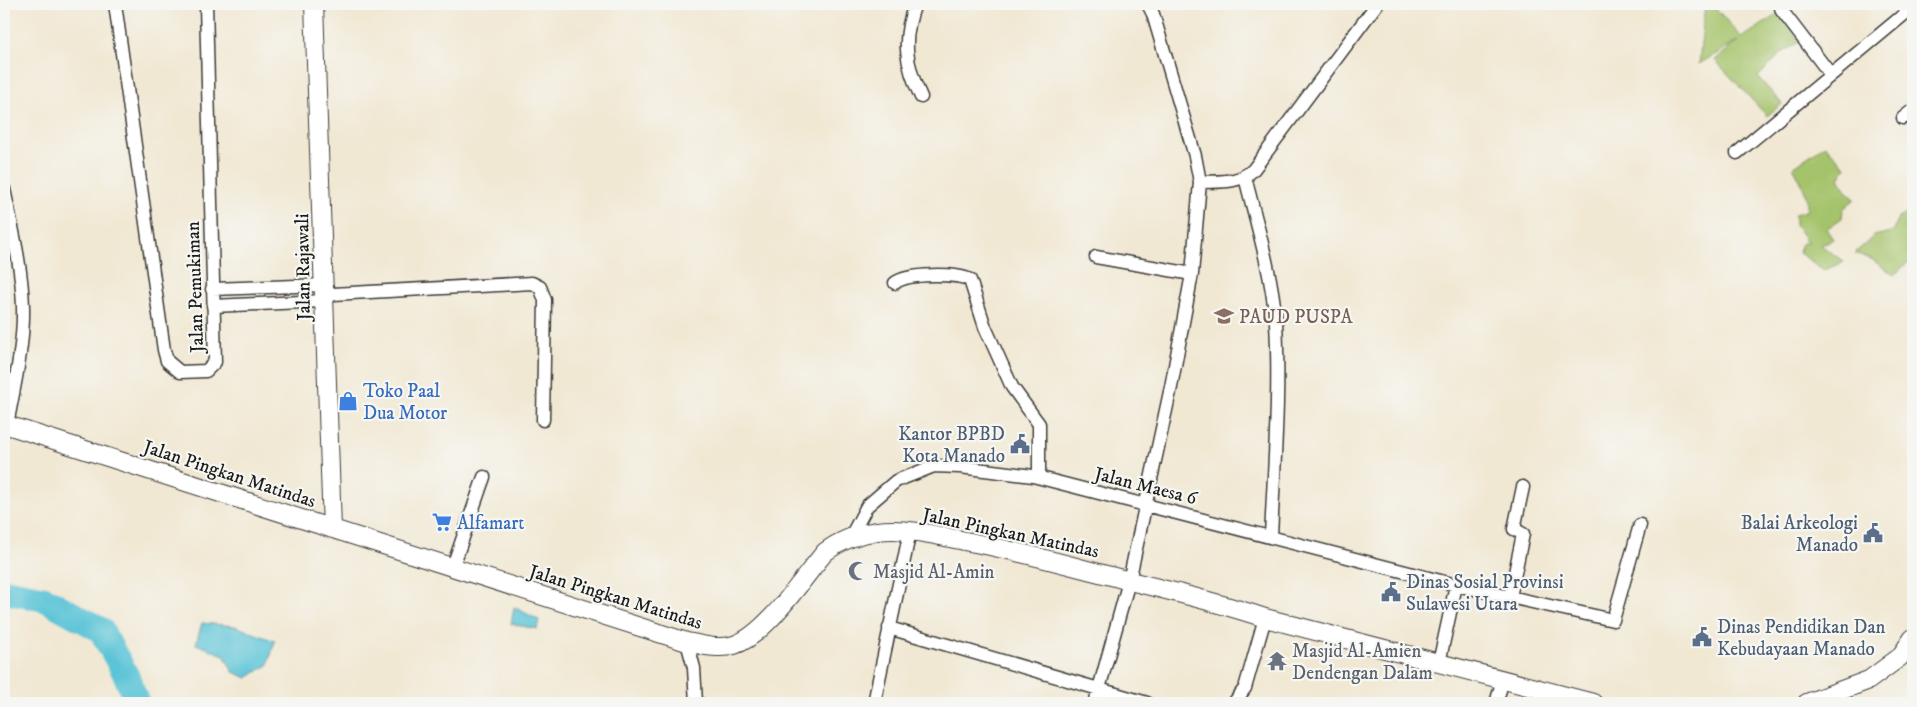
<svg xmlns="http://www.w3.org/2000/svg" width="1917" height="707" viewBox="0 0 1917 707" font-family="'IM FELL DW Pica',serif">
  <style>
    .green { fill: #a5c36b; stroke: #607044 }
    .water { fill: #5bc4d7; stroke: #3c707a }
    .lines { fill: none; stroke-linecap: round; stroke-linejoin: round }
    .river { stroke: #5bc4d7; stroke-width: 26 }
    .street-casing { stroke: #3c3b37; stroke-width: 15 }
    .secondary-casing { stroke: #3c3b37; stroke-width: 20 }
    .street { stroke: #fff; stroke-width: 12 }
    .secondary { stroke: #fff; stroke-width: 18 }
    .labels { text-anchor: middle; stroke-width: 4.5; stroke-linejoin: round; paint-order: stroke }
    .street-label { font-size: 19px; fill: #1c1c1c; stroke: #f6f6f2 }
    .education-label { font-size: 19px; fill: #785e54; stroke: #f6f6f2; text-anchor: start }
    .shop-label { font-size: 19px; fill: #366cbe; stroke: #f6f6f2; text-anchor: start }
    .service-label { font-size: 19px; fill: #4e5e75; stroke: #f6f6f2; text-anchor: end }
    .worship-label { font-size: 19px; fill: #5b616d; stroke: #f6f6f2; text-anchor: start }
  </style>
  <rect width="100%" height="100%" fill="#f6f6f2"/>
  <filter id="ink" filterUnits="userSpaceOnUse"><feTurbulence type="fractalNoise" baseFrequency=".02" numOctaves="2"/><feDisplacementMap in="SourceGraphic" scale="10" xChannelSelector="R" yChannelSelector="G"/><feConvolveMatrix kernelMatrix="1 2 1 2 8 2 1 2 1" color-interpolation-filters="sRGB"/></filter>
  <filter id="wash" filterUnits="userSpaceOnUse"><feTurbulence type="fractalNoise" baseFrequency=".0096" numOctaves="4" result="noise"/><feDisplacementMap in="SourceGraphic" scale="20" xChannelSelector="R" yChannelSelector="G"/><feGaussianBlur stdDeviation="1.12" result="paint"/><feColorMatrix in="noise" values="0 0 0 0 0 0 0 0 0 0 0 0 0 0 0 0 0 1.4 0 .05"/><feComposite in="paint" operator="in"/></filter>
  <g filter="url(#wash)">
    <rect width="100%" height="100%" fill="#f1e8d3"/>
    <path class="green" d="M1705 4H1712L1742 38 1778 14 1800 41 1782 53 1758 77 1782 104 1767 116 1715 60 1738 41 1699 64Z
      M1825 145 1846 167 1839 178 1846 191 1855 199 1843 209 1842 218 1826 229 1833 239 1821 245 1844 262 1824 270 1799 253 1802 243H1808L1795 224V214L1806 211C1810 197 1800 179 1793 167Z
      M1913 211V237L1909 239 1912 259 1894 275 1871 259 1855 253 1874 236 1894 231 1898 218Z"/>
    <path class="water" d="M514 607 539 620 537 629 511 624Z
      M202 623 235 626 275 641 268 665 247 678 233 672 224 655 196 644Z"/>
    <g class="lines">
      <path class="river" d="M4 591 45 599 101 630 126 675 137 703"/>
    </g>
  </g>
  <g filter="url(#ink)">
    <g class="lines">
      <defs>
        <path id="street" d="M115 4 164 350 167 361 180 372 206 371 215 362 206 4
          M915 4C902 39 905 64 921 97
          M1780 4 1782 11 1831 75
          M1903 118 1913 110
          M1737 153 1913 7
          M1245 177C1257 225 1272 274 1276 323 1280 394 1274 466 1271 537
          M1200 182C1219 181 1238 184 1253 170L1377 4
          M4 189C12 228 22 267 23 307 24 346 14 387 7 425
          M1096 257 1192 274
          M895 283C907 273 957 273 970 280L985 327 1012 387 1039 424V477
          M212 289 324 285 329 291
          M213 306 324 301 333 294 532 283 540 287 545 300 543 420
          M851 536 867 506 896 481 934 466 960 467 1033 476 1456 585 1439 663
          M452 569 484 477
          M1456 585 1613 620 1640 525
          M1510 597 1523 534 1514 529 1523 487
          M889 628 1147 703
          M687 642 694 668 696 703
          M874 703 910 531
          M1095 703 1129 581 1171 387 1192 274 1200 182 1195 156 1153 14 1148 4
          M1234 703 1245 688 1265 618
          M1496 703 1503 680"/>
        <path id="secondary" d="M314 4 332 529
          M4 424C232 495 459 571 687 642 702 645 719 650 734 645 766 635 802 579 825 552 841 540 857 534 877 531 909 527 943 537 975 543 1027 553 1078 568 1130 581 1175 592 1221 603 1265 618L1593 703
          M1807 703 1869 680 1900 657 1913 638"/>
      </defs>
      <use href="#street" class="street-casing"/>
      <use href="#secondary" class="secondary-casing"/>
      <use href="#street" class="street"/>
      <use href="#secondary" class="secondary"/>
    </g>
  </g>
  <defs>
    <symbol id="school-bare" viewBox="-9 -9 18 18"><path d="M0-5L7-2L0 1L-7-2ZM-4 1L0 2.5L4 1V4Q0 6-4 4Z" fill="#8d6e63" stroke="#f6f6f2" stroke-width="2.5" paint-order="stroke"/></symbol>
    <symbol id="shop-bare" viewBox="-9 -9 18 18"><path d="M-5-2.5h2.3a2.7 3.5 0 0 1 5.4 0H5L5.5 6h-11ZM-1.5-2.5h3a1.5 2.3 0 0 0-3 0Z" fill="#3f7fe0" stroke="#f6f6f2" stroke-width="2.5" paint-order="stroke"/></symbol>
    <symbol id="civic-bare" viewBox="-9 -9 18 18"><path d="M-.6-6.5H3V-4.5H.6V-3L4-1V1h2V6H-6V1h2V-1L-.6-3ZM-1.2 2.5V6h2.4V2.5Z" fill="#5c6f8a" stroke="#f6f6f2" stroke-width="2.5" paint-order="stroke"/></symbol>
    <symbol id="supermarket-bare" viewBox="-9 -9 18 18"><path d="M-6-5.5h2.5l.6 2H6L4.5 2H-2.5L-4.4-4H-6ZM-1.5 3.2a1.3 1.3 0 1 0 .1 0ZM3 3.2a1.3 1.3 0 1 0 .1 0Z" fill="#3f7fe0" stroke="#f6f6f2" stroke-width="2.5" paint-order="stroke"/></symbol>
    <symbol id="mosque-bare" viewBox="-9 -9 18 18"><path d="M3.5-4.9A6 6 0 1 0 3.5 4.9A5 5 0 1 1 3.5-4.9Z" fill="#6b7280" stroke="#f6f6f2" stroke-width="2.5" paint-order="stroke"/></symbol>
    <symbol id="temple-bare" viewBox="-9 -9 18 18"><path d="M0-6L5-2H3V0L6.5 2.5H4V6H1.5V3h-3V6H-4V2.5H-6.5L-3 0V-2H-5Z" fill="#6b7280" stroke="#f6f6f2" stroke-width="2.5" paint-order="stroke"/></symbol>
  </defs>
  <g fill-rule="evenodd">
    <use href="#school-bare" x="1210" y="302" width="28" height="28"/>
    <use href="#shop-bare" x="334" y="387" width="28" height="28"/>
    <use href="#civic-bare" x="1006" y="430" width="28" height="28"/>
    <use href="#supermarket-bare" x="428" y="508" width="28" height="28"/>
    <use href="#civic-bare" x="1859" y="519" width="28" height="28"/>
    <use href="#mosque-bare" x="844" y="557" width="28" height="28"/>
    <use href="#civic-bare" x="1377" y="578" width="28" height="28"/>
    <use href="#civic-bare" x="1688" y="623" width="28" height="28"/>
    <use href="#temple-bare" x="1263" y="647" width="28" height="28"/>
  </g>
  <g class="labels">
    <g class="street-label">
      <text transform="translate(302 267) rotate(-91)" y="7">Jalan Rajawali</text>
      <text transform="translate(194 287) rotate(-92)" y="7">Jalan Pemukiman</text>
      <text transform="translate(230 473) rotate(18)" y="7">Jalan Pingkan Matindas</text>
      <text transform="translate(1146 485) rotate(14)" y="7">Jalan Maesa 6</text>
      <text transform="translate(1011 532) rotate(12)" y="7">Jalan Pingkan Matindas</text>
      <text transform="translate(616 596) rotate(17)" y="7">Jalan Pingkan Matindas</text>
    </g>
    <g class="education-label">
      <text x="1239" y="323">PAUD PUSPA</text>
    </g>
    <g class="shop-label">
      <text x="363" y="397">Toko Paal<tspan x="363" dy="22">Dua Motor</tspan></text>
      <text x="457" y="529">Alfamart</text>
    </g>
    <g class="service-label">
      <text x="1005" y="440">Kantor BPBD<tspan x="1005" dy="22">Kota Manado</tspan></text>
      <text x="1858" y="529">Balai Arkeologi<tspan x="1858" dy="22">Manado</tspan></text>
      <text x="1406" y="588" text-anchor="start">Dinas Sosial Provinsi<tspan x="1406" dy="22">Sulawesi Utara</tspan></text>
      <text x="1717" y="633" text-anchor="start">Dinas Pendidikan Dan<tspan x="1717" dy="22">Kebudayaan Manado</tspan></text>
    </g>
    <g class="worship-label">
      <text x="873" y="578">Masjid Al-Amin</text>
      <text x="1292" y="657">Masjid Al-Amien<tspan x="1292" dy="22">Dendengan Dalam</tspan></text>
    </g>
  </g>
  <rect width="1917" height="707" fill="none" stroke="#f6f6f2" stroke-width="20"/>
</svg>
